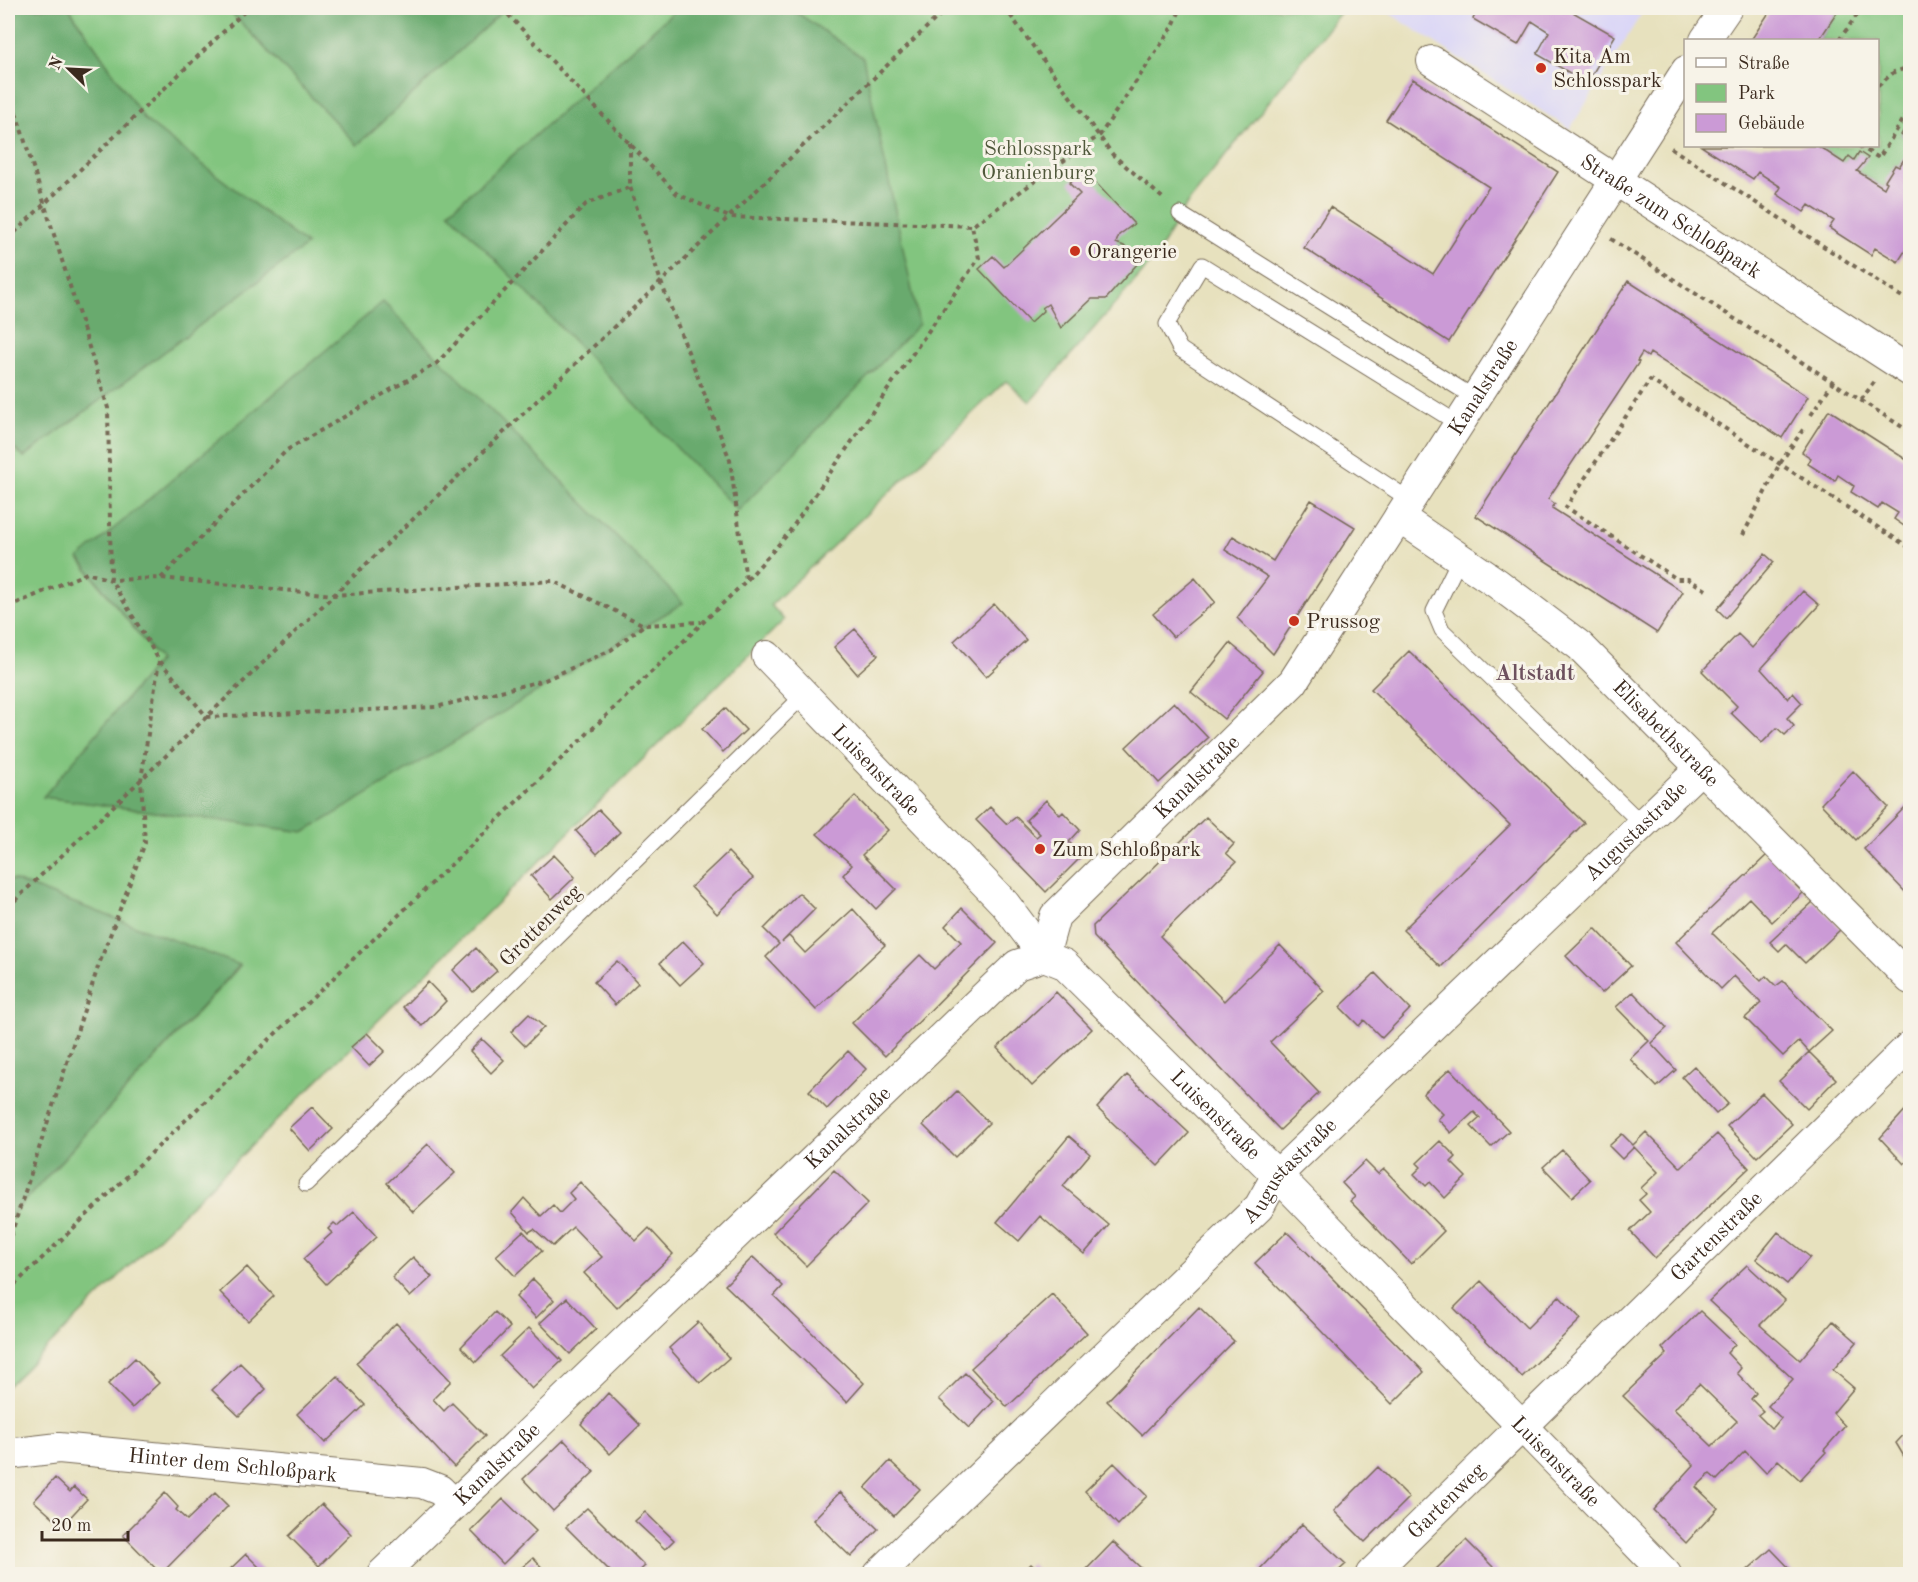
<svg xmlns="http://www.w3.org/2000/svg" width="1918" height="1582" viewBox="0 0 1918 1582" font-family="'Old Standard TT',serif">
  <style>
    .built { fill: #dad6f7 }
    .green { fill: #82c57f; stroke: #5e784e; stroke-width: 1.5; fill-rule: evenodd }
    .forest { fill: #69aa6e; stroke: #526a46; stroke-width: 1.5 }
    .building { fill: #cb9ad6; fill-rule: evenodd }
    .lines { fill: none; stroke-linecap: round; stroke-linejoin: round }
    .service-casing { stroke: #776a56; stroke-width: 17 }
    .minor-casing { stroke: #776a56; stroke-width: 32 }
    .path { stroke: #776a56; stroke-width: 4; stroke-dasharray: 4.5 4.5; stroke-linecap: butt }
    .service { stroke: #fff; stroke-width: 15 }
    .minor { stroke: #fff; stroke-width: 30 }
    .poi-dot { fill: #c8321e; stroke: #f7f3e8; stroke-width: 2 }
    .labels { text-anchor: middle; stroke-width: 6; stroke-linejoin: round; paint-order: stroke }
    .poi-label { font-size: 21px; fill: #3b2a1e; stroke: #f7f3e8; text-anchor: start }
    .park-label { font-size: 21px; fill: #50583b; stroke: #f7f3e8 }
    .street-label { font-size: 21px; fill: #3b2a1e; stroke: #f7f3e8 }
    .neighbourhood-label { font-size: 22px; font-weight: bold; fill: #6d515e; stroke: #f7f3e8 }
  </style>
  <rect width="100%" height="100%" fill="#f7f3e8"/>
  <filter id="ink" filterUnits="userSpaceOnUse"><feTurbulence type="fractalNoise" baseFrequency=".0167" numOctaves="2"/><feDisplacementMap in="SourceGraphic" scale="12" xChannelSelector="R" yChannelSelector="G"/><feConvolveMatrix kernelMatrix="1 2 1 2 8 2 1 2 1" color-interpolation-filters="sRGB"/></filter>
  <filter id="wash" filterUnits="userSpaceOnUse"><feTurbulence type="fractalNoise" baseFrequency=".008" numOctaves="4" result="noise"/><feDisplacementMap in="SourceGraphic" scale="24" xChannelSelector="R" yChannelSelector="G"/><feGaussianBlur stdDeviation="1.35" result="paint"/><feColorMatrix in="noise" values="0 0 0 0 0 0 0 0 0 0 0 0 0 0 0 0 0 1.4 0 .05"/><feComposite in="paint" operator="in"/></filter>
  <g filter="url(#wash)">
    <rect width="100%" height="100%" fill="#e7e1be"/>
    <path class="built" d="M1381 8H1645L1570 129Z"/>
    <path class="green" d="M69 8H227L357 145 506 8H678L449 212 863 58 790 8H1344L1187 204 1154 259 1030 402 1006 381 771 605 784 620 8 1386V1219L240 966 13 880 8 881V443L24 457 306 245 145 120ZM79 559 305 832 44 797 159 660Z
      M1840 8H1910V129L1906 127 1901 135 1908 140 1905 145 1910 150 1899 167 1895 165 1884 188 1857 171 1867 158 1859 153 1854 160 1849 156 1844 163 1818 146H1878V40H1819Z"/>
    <path class="forest" d="M8 8H69L145 120 307 245 24 457 8 443Z
      M227 8H506L357 145Z
      M678 8H790L863 58 919 324 738 511 449 212Z
      M383 302 683 603 305 832 43 797 159 660 79 558Z
      M13 880 240 965 8 1219V881Z"/>
    <g id="blocks">
      <path class="building" d="M1479 8H1573L1571 11 1615 36 1587 83 1537 54 1549 32 1532 21 1518 45 1473 19Z
        M1772 8H1840L1819 40H1751Z
        M1413 79 1558 172 1449 342 1304 248 1330 207 1433 274 1489 187 1386 120Z
        M1906 126 1910 129V149L1905 145 1908 140 1901 135Z
        M1701 146H1818L1844 163 1849 156 1854 160 1859 152 1868 158 1857 171 1884 188 1887 182 1885 181 1895 165 1899 167 1910 150V243L1898 262 1875 248 1871 255 1829 228 1834 221 1809 205 1804 212 1777 194 1781 187 1758 172 1753 179Z
        M1084 170 1134 224 1119 235 1116 243 1124 246 1139 262 1106 299H1092L1061 328 1048 304 1042 308 1044 310 1030 323 979 269 993 256 1004 267 1080 194 1069 183Z
        M1628 281 1808 397 1782 438 1650 353 1648 357 1642 353 1637 361 1639 362 1548 499 1555 504 1552 508 1683 592 1657 633 1476 516Z
        M1829 410 1910 462V530L1894 519 1898 513 1882 503 1878 509 1851 492 1854 486 1838 475 1835 481 1808 464 1811 458 1802 452Z
        M1311 500 1355 527 1273 654 1237 618 1268 577 1225 550 1233 536 1273 561Z
        M1765 554 1774 562 1726 618 1717 609Z
        M1195 578 1215 602 1173 637 1153 614Z
        M1803 591 1819 605 1761 669 1788 699 1793 693 1802 703 1787 718 1794 726 1785 735 1777 728 1762 743 1731 713 1737 706 1702 671 1738 634 1752 648Z
        M994 604 1026 640 986 677 954 641Z
        M855 629 878 655 857 674 834 647Z
        M1230 643 1263 671 1224 719 1191 692Z
        M1409 651 1584 823 1441 967 1403 930 1510 825 1371 689Z
        M1174 702 1208 738 1159 783 1126 747Z
        M725 708 746 730 723 752 702 729Z
        M1853 771 1888 807 1856 840 1821 804Z
        M855 796 888 830 862 855 896 889 876 909 843 875 852 865 817 834Z
        M1046 800 1060 815 1063 812 1080 830 1069 842 1082 856 1046 892 976 820 990 807 1007 824 1016 817 1036 837 1040 834 1026 820Z
        M1910 802V897L1864 849Z
        M599 810 620 832 597 854 576 831Z
        M1206 817 1234 844 1226 853 1236 862 1160 936 1224 1001 1280 945 1324 991 1270 1042 1319 1093 1280 1130 1094 937 1093 926Z
        M728 852 753 878 717 914 691 887Z
        M1768 854 1804 892 1772 922 1749 898 1712 933 1761 981 1766 976 1776 986 1783 981 1832 1031 1809 1052 1836 1079 1807 1109 1779 1081 1809 1052 1799 1041 1783 1056 1745 1018 1761 1003 1734 976 1721 989 1676 942Z
        M554 855 575 877 552 899 531 876Z
        M799 893 815 909 782 942 789 936 805 953 853 909 885 945 816 1010 766 957 779 944 764 929Z
        M1814 901 1841 929 1805 963 1786 944 1779 951 1770 942Z
        M962 908 997 943 885 1056 852 1023 920 955 934 969 961 942 945 926Z
        M1595 928 1631 966 1602 993 1566 956Z
        M683 941 704 963 680 985 660 963Z
        M476 948 497 971 473 992 453 970Z
        M617 961 638 983 615 1005 594 982Z
        M1375 973 1410 1009 1382 1038 1364 1020 1359 1026 1340 1007Z
        M428 982 446 1001 422 1026 403 1007Z
        M1056 992 1092 1029 1032 1086 997 1048Z
        M1633 992 1667 1028 1651 1043 1676 1070 1657 1087 1630 1059 1649 1041 1616 1007Z
        M529 1014 544 1027 525 1046 511 1032Z
        M367 1033 385 1051 369 1066 351 1047Z
        M482 1039 504 1060 491 1073 470 1051Z
        M848 1051 866 1069 827 1109 809 1091Z
        M1694 1066 1728 1104 1716 1114 1682 1077Z
        M1450 1069 1509 1131 1491 1147 1471 1126 1480 1118 1474 1112 1451 1133 1438 1119 1443 1114 1423 1094Z
        M1127 1075 1189 1133 1158 1166 1097 1108Z
        M957 1091 989 1123 955 1157 923 1125Z
        M1762 1093 1792 1124 1757 1157 1727 1126Z
        M1910 1105V1158L1904 1164 1880 1138Z
        M312 1107 333 1129 310 1151 289 1128Z
        M1646 1132 1681 1168 1717 1134 1749 1168 1655 1258 1630 1231 1650 1212 1639 1200 1646 1194 1641 1188 1658 1172 1634 1147 1622 1159 1609 1146 1622 1134 1633 1145Z
        M1069 1136 1090 1154 1063 1186 1109 1225 1084 1254 1040 1216 1019 1241 997 1222Z
        M1440 1141 1456 1157 1451 1162 1466 1177 1445 1198 1430 1182 1426 1186 1414 1174 1421 1167 1417 1163Z
        M428 1144 455 1173 413 1212 387 1183Z
        M1562 1150 1590 1180 1572 1197 1543 1167Z
        M1365 1161 1378 1174 1384 1169 1444 1231 1411 1264 1350 1201 1355 1197 1342 1183Z
        M834 1170 868 1203 806 1266 773 1233Z
        M580 1182 636 1241 649 1228 673 1254 617 1308 584 1273 602 1257 573 1227 553 1246 534 1229 529 1232 512 1212 524 1198 541 1216 553 1205 560 1213 574 1199 569 1193Z
        M354 1212 377 1237 326 1284 303 1259 332 1233 328 1229 334 1223 338 1226Z
        M523 1231 542 1251 515 1276 496 1256Z
        M1287 1232 1424 1372 1392 1404 1255 1263Z
        M1778 1232 1810 1257 1787 1284 1756 1259Z
        M413 1257 432 1277 410 1297 392 1277Z
        M753 1257 783 1286 774 1296 864 1383 847 1402 725 1285Z
        M1747 1265 1785 1300 1760 1325 1800 1360 1833 1321 1857 1342 1833 1370 1854 1388 1833 1413 1845 1426 1824 1450 1826 1452 1800 1480 1778 1460 1766 1473 1745 1451 1717 1480 1710 1474 1696 1487 1718 1508 1686 1543 1653 1510 1694 1465 1623 1396 1667 1354 1662 1348 1700 1311 1735 1344 1727 1353 1741 1368 1737 1373 1756 1393 1751 1399 1763 1411 1758 1415 1772 1429 1781 1418 1768 1406 1793 1379 1709 1301ZM1699 1384 1737 1421 1712 1446 1674 1409Z
        M247 1267 274 1296 248 1321 220 1292Z
        M533 1279 554 1300 536 1318 516 1297Z
        M1481 1281 1527 1328 1559 1296 1581 1319 1522 1377 1454 1308Z
        M1052 1294 1087 1333 1007 1407 971 1368Z
        M567 1298 596 1329 570 1354 540 1323Z
        M1199 1307 1234 1341 1142 1435 1107 1401Z
        M495 1312 510 1327 476 1362 461 1347Z
        M698 1322 729 1358 700 1383 669 1348Z
        M396 1323 451 1381 433 1399 444 1411 452 1403 485 1436 454 1467 356 1363Z
        M529 1328 562 1361 532 1389 500 1356Z
        M135 1358 159 1383 132 1408 108 1384Z
        M240 1363 266 1389 239 1416 212 1390Z
        M965 1373 994 1401 969 1428 939 1399Z
        M337 1376 365 1405 325 1443 297 1414Z
        M608 1393 640 1425 610 1454 581 1424Z
        M1910 1428V1455L1906 1460 1896 1443Z
        M564 1440 594 1472 553 1511 523 1479Z
        M890 1461 920 1489 894 1516 865 1488Z
        M1114 1463 1147 1496 1118 1525 1085 1491Z
        M1378 1467 1409 1498 1365 1542 1334 1511Z
        M55 1478 70 1492 74 1487 87 1499 62 1526 34 1501Z
        M840 1492 878 1529 851 1557 813 1520Z
        M165 1493 178 1507 176 1510 187 1520 215 1493 228 1506 161 1574 123 1535Z
        M503 1499 536 1531 503 1564 471 1531Z
        M322 1504 351 1534 319 1566 289 1536Z
        M587 1508 645 1566 636 1574H613L566 1527Z
        M645 1512 674 1540 665 1549 635 1521Z
        M1302 1524 1346 1564 1335 1574H1266L1260 1569Z
        M1466 1540 1500 1574H1431Z
        M1113 1542 1141 1568 1135 1574H1082Z
        M1771 1549 1795 1574H1743Z
        M246 1554 266 1574H225Z
        M533 1558 548 1574H514Z
        M1031 1564 1042 1574H1021Z"/>
    </g>
  </g>
  <g filter="url(#ink)">
    <use href="#blocks" fill-opacity="0" stroke="#776a56" stroke-width="1.5"/>
    <g class="lines">
      <defs>
        <path id="service" d="M1180 214 1475 398
          M1410 500 1180 349 1167 324 1202 265 1459 424
          M1460 558 1434 611 1442 630 1642 824
          M306 1184 804 695"/>
        <g id="minor">
          <path d="M1705 40 1727 8"/>
          <path id="s1" d="M1432 61 1910 371"/>
          <path id="s2" d="M1399 517 1498 584 1580 646 1910 979"/>
          <path id="s3" d="M767 656 1005 904 1044 956 1064 964 1277 1175 1666 1574"/>
          <path id="s4" d="M1044 956 1055 916 1293 682 1686 71"/>
          <path id="s5" d="M8 1454 59 1448 422 1483 440 1490 454 1504"/>
          <path id="s6" d="M382 1574 1017 965 1044 956"/>
          <path id="s7" d="M879 1574 1259 1207 1277 1175 1701 768"/>
          <path id="s8" d="M1371 1574 1910 1046"/>
        </g>
      </defs>
      <use href="#service" class="service-casing"/>
      <use href="#minor" class="minor-casing"/>
      <path class="path" d="M502 8 677 194 729 217 972 226
        M1005 8 1113 155 1165 200
        M1839 40 1862 8
        M1878 86 1894 72 1910 67
        M8 87 108 408 111 580 159 660 207 717 436 707 545 680 611 650 644 625
        M630 143V187L661 282 730 460 746 580
        M1859 146 1879 158 1910 109
        M1671 148 1910 302
        M8 239 248 8
        M1611 239 1910 432
        M1906 335 1910 328
        M1861 400 1875 381
        M1811 415 1833 382
        M1743 535 1779 465 1804 428
        M161 578 287 450 437 363 586 204 630 187
        M1706 590 1688 579H1677L1566 507 1650 380 1910 548
        M8 607 87 573 111 580 161 578 334 595 553 581 644 625 701 622
        M8 907 947 8
        M8 1244 98 967 145 843 141 780 159 661
        M8 1291 746 581 787 535 979 258 972 226 1100 135 1172 28 1181 8"/>
      <use href="#service" class="service"/>
      <use href="#minor" class="minor"/>
    </g>
  </g>
  <g class="poi-dot">
    <circle cx="1541" cy="68" r="6"/>
    <circle cx="1075" cy="251" r="6"/>
    <circle cx="1294" cy="621" r="6"/>
    <circle cx="1040" cy="849" r="6"/>
  </g>
  <g class="labels">
    <g class="poi-label">
      <text x="1553" y="63">Kita Am<tspan x="1553" dy="24">Schlosspark</tspan></text>
      <text x="1087" y="258">Orangerie</text>
      <text x="1306" y="628">Prussog</text>
      <text x="1052" y="856">Zum Schloßpark</text>
    </g>
    <g class="park-label">
      <text x="1038" y="155">Schlosspark<tspan x="1038" dy="24">Oranienburg</tspan></text>
    </g>
    <g class="street-label">
      <text dy="7" stroke="none"><textPath href="#s1" startOffset="285">Straße zum Schloßpark</textPath></text>
      <text dy="7" stroke="none"><textPath href="#s4" startOffset="726">Kanalstraße</textPath></text>
      <text dy="7" stroke="none"><textPath href="#s2" startOffset="345">Elisabethstraße</textPath></text>
      <text dy="7" stroke="none"><textPath href="#s3" startOffset="158">Luisenstraße</textPath></text>
      <text dy="7" stroke="none"><textPath href="#s4" startOffset="240">Kanalstraße</textPath></text>
      <text dy="7" stroke="none"><textPath href="#s7" startOffset="1062">Augustastraße</textPath></text>
      <text transform="translate(540 925) rotate(-45)" y="7">Grottenweg</text>
      <text dy="7" stroke="none"><textPath href="#s3" startOffset="644">Luisenstraße</textPath></text>
      <text dy="7" stroke="none"><textPath href="#s6" startOffset="645">Kanalstraße</textPath></text>
      <text dy="7" stroke="none"><textPath href="#s7" startOffset="576">Augustastraße</textPath></text>
      <text dy="7" stroke="none"><textPath href="#s8" startOffset="483">Gartenstraße</textPath></text>
      <text dy="7" stroke="none"><textPath href="#s3" startOffset="1130">Luisenstraße</textPath></text>
      <text dy="7" stroke="none"><textPath href="#s6" startOffset="159">Kanalstraße</textPath></text>
      <text dy="7" stroke="none"><textPath href="#s5" startOffset="226">Hinter dem Schloßpark</textPath></text>
      <text dy="7" stroke="none"><textPath href="#s8" startOffset="105">Gartenweg</textPath></text>
    </g>
    <g class="neighbourhood-label">
      <text x="1535" y="680">Altstadt</text>
    </g>
  </g>
  <rect width="1918" height="1582" fill="none" stroke="#f7f3e8" stroke-width="30"/>
  <rect x="1684" y="39" width="195" height="108" fill="#f7f3e8" stroke="#aca397" stroke-width="1.5"/>
  <rect x="1696" y="58" width="30" height="9" fill="#ffffff" stroke="#aca397" stroke-width="1.5"/>
  <text x="1738" y="69" font-size="18" fill="#3b2a1e">Straße</text>
  <rect x="1696" y="84" width="30" height="18" fill="#82c57f" stroke="#aca397" stroke-width="1.5"/>
  <text x="1738" y="99" font-size="18" fill="#3b2a1e">Park</text>
  <rect x="1696" y="114" width="30" height="18" fill="#cb9ad6" stroke="#aca397" stroke-width="1.5"/>
  <text x="1738" y="129" font-size="18" fill="#3b2a1e">Gebäude</text>
  <g transform="translate(69 69) rotate(294)" stroke="#f7f3e8" stroke-width="4.5" paint-order="stroke">
  <path d="M0-4.5L10 22L0 15L-10 22Z" fill="#3b2a1e"/>
  <text y="-9" font-size="16" font-weight="bold" text-anchor="middle" fill="#3b2a1e">N</text>
  </g>
  <path d="M42 1531v9h86v-9" fill="none" stroke="#3b2a1e" stroke-width="3"/>
  <text x="51" y="1531" font-size="18" fill="#3b2a1e" stroke="#f7f3e8" stroke-width="4.5" paint-order="stroke">20 m</text>
</svg>
